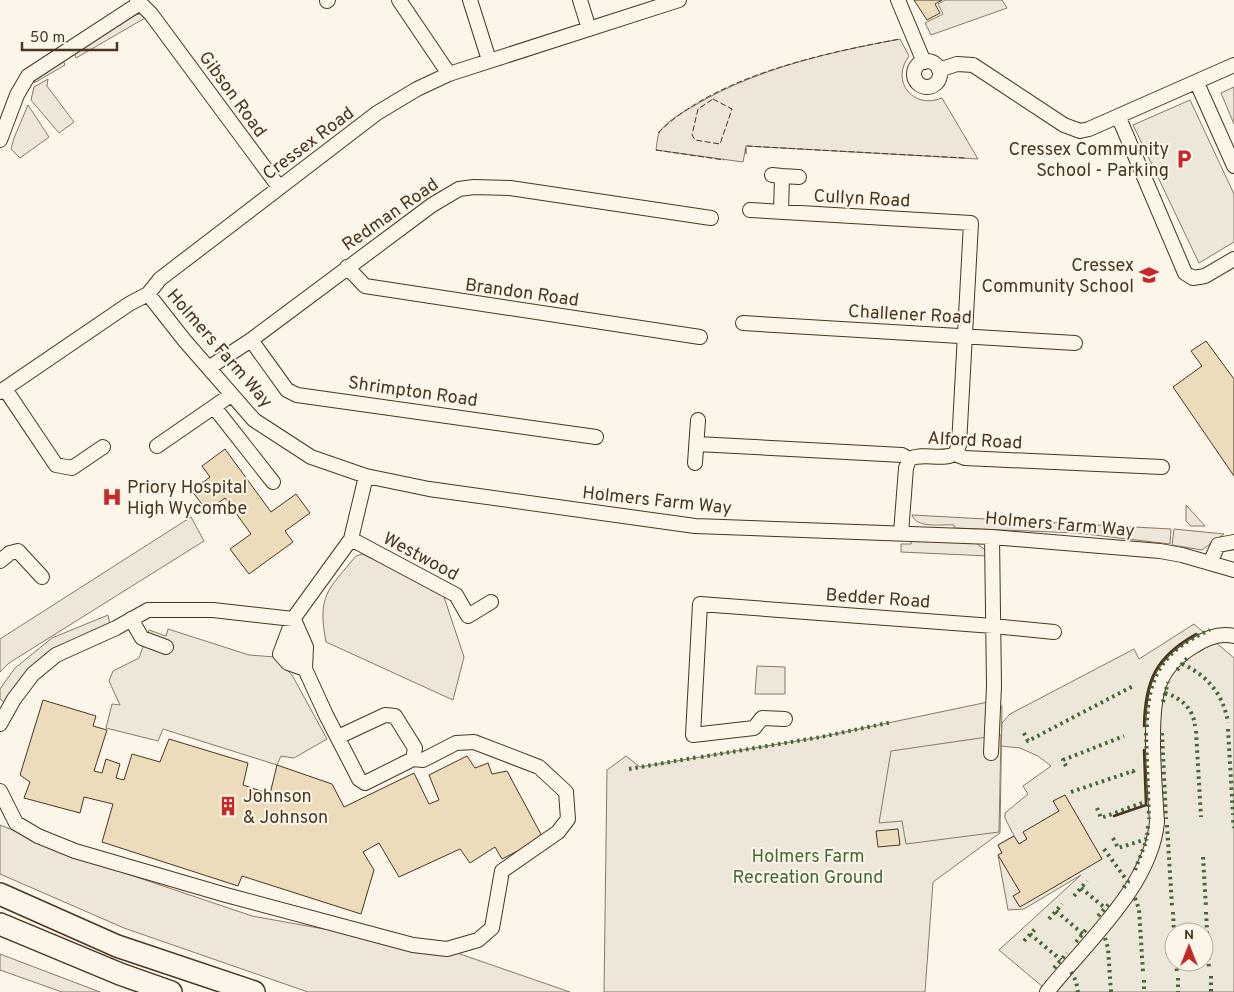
<svg xmlns="http://www.w3.org/2000/svg" width="1234" height="992" viewBox="0 0 1234 992" font-family="Overpass,sans-serif">
  <style>
    .green { fill: #ede6d9; stroke: #887966 }
    .parking { fill: #ede7d9; stroke: #887966; fill-rule: evenodd }
    .building { fill: #ecdcbc; stroke: #4a3520 }
    .lines { fill: none; stroke-linecap: round; stroke-linejoin: round }
    .minor-casing { stroke: #4a3520; stroke-width: 16 }
    .highway-casing { stroke: #4a3520; stroke-width: 24 }
    .minor { stroke: #fbf6e9; stroke-width: 14 }
    .highway { stroke: #fbf6e9; stroke-width: 21 }
    .hedge { stroke: #436837; stroke-width: 4; stroke-dasharray: 2.5 4; stroke-linecap: butt }
    .fence { stroke: #4a3520; stroke-width: 1; stroke-dasharray: 6 2.5; stroke-linecap: butt }
    .wall { stroke: #4a3520; stroke-width: 2.5 }
    .labels { text-anchor: middle; stroke-width: 4; stroke-linejoin: round; paint-order: stroke }
    .street-label { font-size: 18px; fill: #4a3520; stroke: #fbf6e9 }
    .poi-label { font-size: 18px; fill: #4a3520; stroke: #fbf6e9; text-anchor: end }
    .park-label { font-size: 18px; fill: #436837; stroke: #fbf6e9 }
  </style>
  <rect width="100%" height="100%" fill="#fbf6e9"/>
  <path class="green" d="M142 13 145 18 76 58 74 52 132 16Z
    M900 39 909 56C890 81 913 110 942 98L978 159 746 146 743 162 656 150C657 144 657 136 660 131 669 119 684 112 697 104 759 68 830 52 900 39Z
    M63 60 65 65 34 83 36 78Z
    M48 79 47 86 74 122 59 133 31 100 34 87Z
    M1234 87V124L1221 93Z
    M28 105 49 137 20 158 11 149 14 138Z
    M1186 505 1205 526H1191L1186 521Z
    M912 515 1171 529 1170 544 1077 533 954 528V525C941 524 917 529 912 515Z
    M191 517 204 541 9 663 0 672V639Z
    M1174 529 1224 534 1202 550 1172 545Z
    M912 541 976 543 985 550 988 556 901 552V544H911Z
    M362 554 442 591 464 657 453 700 326 642C317 595 328 590 356 556Z
    M757 666 785 667V694H755Z
    M988 702 1002 706 1000 833 933 882 925 992H604L607 770 626 756 640 767 821 737Z
    M0 825 95 863 252 916 457 953 570 992H308L124 928 0 874Z
    M0 954 100 992H62L0 970Z"/>
  <path class="parking" d="M945 0H1002L1007 8 931 35 925 23 943 14 938 4Z
    M1190 100 1234 194V242L1199 263 1133 125Z
    M108 615 110 625 58 651 5 703 0 699V689L15 668 52 638Z
    M1194 624 1234 658V992H1039L1043 987 999 950 1081 875 1024 909 1008 910 998 855 1002 853 998 845 1014 836 1005 818V813L1028 794 1023 786 1051 766 1038 756 1020 748 1001 746 1002 723 1010 714 1134 649 1139 659ZM1174 932H1204V962H1174Z
    M168 629 249 655 275 657 292 675 327 739 294 758 281 756 277 765 163 729 158 741 106 728 112 704 120 705 109 681 113 671 139 658 149 630 166 636Z
    M1001 735 999 832 906 844 902 821 879 823 891 751Z"/>
  <path class="building" d="M914 0H942L935 4 940 13 927 20Z
    M1206 341 1234 379V476L1173 387 1202 366 1191 351Z
    M225 449 271 512 296 494 310 513 285 531 293 542 249 574 230 549 251 534 225 498 207 511 192 491 210 477 202 466Z
    M43 700 96 716 93 726 107 730 94 771 102 773 106 759 120 764 116 778 124 780 132 754 160 762 169 739 248 763 243 785 270 794 277 765 332 784 344 807 414 773 429 804 439 800 429 775 467 756 475 768 488 763 492 774 507 771 543 838 502 859 495 847 470 863 460 849 399 877 379 843 363 852 374 870 361 914 242 876 238 886 102 842 113 804 84 797 80 813 24 798 30 782 20 775Z
    M1065 795 1102 859 1020 907 1013 896 1020 892 998 855 1002 853 998 845 1014 836 1019 844 1027 839 1023 832 1059 811 1053 801Z
    M898 829 900 845 878 847 876 831Z"/>
  <g class="lines">
    <defs>
      <path id="minor" d="M137 0 151 14 279 187
        M399 0 449 74
        M470 0 489 60
        M580 0 589 29
        M898 0 924 62
        M327 1 328 0
        M914 74a13 13 0 1 1 26 0a13 13 0 1 1-26 0Z
        M939 70 957 64 973 65 1064 125 1080 131 1089 129 1234 65
        M1197 83 1234 166
        M1119 118 1185 273 1193 278 1205 276 1234 259
        M0 140 17 95 28 76 140 3
        M772 175 782 176 781 212
        M782 176 799 177
        M750 210 971 223 959 445 955 454
        M347 267 365 286 700 337
        M148 294 185 341 254 420 311 457 366 476 429 489 695 526 992 537 1160 551 1182 555 1234 570
        M743 323 1075 343
        M251 340 287 390 297 395 596 437
        M210 367 251 340 432 205 459 189 474 187 510 188 711 218
        M5 389 56 465 72 468 103 447
        M0 392 129 304 148 294 160 279 377 113 417 89 449 74 679 0
        M214 407 273 482
        M697 444 902 455 909 459C924 452 940 461 955 454L965 458 1162 467
        M157 446 231 395
        M695 463 698 420
        M901 533 906 468 909 459
        M351 539 456 595 468 616 491 602
        M0 561 10 553 18 551 42 577
        M1210 563 1218 545 1234 542
        M131 619 142 638 166 647
        M293 619 280 654 288 663 305 669 326 715 359 779 365 783 413 759 415 748 395 716 385 715 338 737
        M295 622 306 647 305 669
        M293 627 294 653 305 669
        M785 719 762 718 754 728 693 735 700 604 993 626 1054 632
        M0 724 14 699 33 674 56 655 116 628 148 610H213L293 619 351 539 366 476
        M991 753 994 686 992 537
        M0 791 16 823 38 836 75 851 226 895 413 945 447 949 478 940 492 928 502 871 558 832 568 819 566 792 539 767 474 742 456 743 423 760 413 759
        M1047 992C1086 943 1151 886 1157 822 1155 788 1148 716 1159 685 1165 668 1179 655 1194 646 1206 638 1220 633 1234 636"/>
      <path id="highway" d="M0 894 117 946 254 992
        M0 924 120 974 171 992"/>
    </defs>
    <use href="#minor" class="minor-casing"/>
    <use href="#highway" class="highway-casing"/>
    <use href="#minor" class="minor"/>
    <use href="#highway" class="highway"/>
    <path class="hedge" d="M1182 664C1207 675 1224 695 1228 723
      M1177 670 1188 657
      M1165 693C1181 698 1193 708 1195 726
      M1163 702 1168 682
      M1147 727C1147 677 1163 650 1210 630
      M1228 729 1233 815
      M1196 731 1201 817
      M1024 733 1028 741 1135 685
      M1146 733 1149 819
      M1162 733 1166 819
      M701 757 821 737 892 722
      M1066 766 1063 760 1124 736
      M629 769 699 757
      M1071 792 1133 771 1135 776
      M1097 808 1101 818 1142 803
      M1233 820 1234 828
      M1167 825 1172 906
      M1113 838 1118 848 1147 839 1148 826
      M1104 849 1128 882 1122 890
      M1203 857 1206 907
      M1135 870 1147 839
      M1081 888 1105 908
      M1074 896 1087 881
      M1135 898 1139 909 1143 972
      M1056 911 1083 934
      M1173 912 1174 932
      M1206 912 1209 969
      M1098 916 1111 902
      M1049 919 1062 904
      M1030 934 1061 960
      M1105 938 1108 948 1111 992
      M1024 941 1037 927
      M1076 942 1088 927
      M1176 962 1177 973
      M1054 968 1067 953
      M1071 972 1076 981 1078 992
      M1211 976V992
      M1178 978V992
      M1144 980V992"/>
    <path class="fence" d="M713 99 732 109 720 144 695 140 692 135 698 109Z
      M658 133C715 76 824 53 900 39
      M656 150 724 160
      M746 154V146L965 158"/>
    <path class="wall" d="M1144 726C1145 681 1155 657 1196 634
      M1114 816 1146 805 1144 750"/>
  </g>
  <defs>
    <symbol id="parking-bare" viewBox="-9 -9 18 18"><path d="M-3.5-5.5H1a3.5 3.5 0 0 1 0 7H-1V5.5H-3.5ZM-1-3.4V-.6H.8a1.4 1.4 0 0 0 0-2.8Z" fill="#c62828" stroke="#fbf6e9" stroke-width="2.5" paint-order="stroke"/></symbol>
    <symbol id="school-bare" viewBox="-9 -9 18 18"><path d="M0-5L7-2L0 1L-7-2ZM-4 1L0 2.5L4 1V4Q0 6-4 4Z" fill="#c62828" stroke="#fbf6e9" stroke-width="2.5" paint-order="stroke"/></symbol>
    <symbol id="hospital-bare" viewBox="-9 -9 18 18"><path d="M-5-5h3v3.5h4V-5h3V5h-3V1.5h-4V5h-3Z" fill="#c62828" stroke="#fbf6e9" stroke-width="2.5" paint-order="stroke"/></symbol>
    <symbol id="building-bare" viewBox="-9 -9 18 18"><path d="M-4-6H4V6H1V3H-1V6H-4ZM-2.5-4.3h1.7v1.8h-1.7ZM.8-4.3h1.7v1.8H.8ZM-2.5-1h1.7V.8h-1.7ZM.8-1h1.7V.8H.8Z" fill="#c62828" stroke="#fbf6e9" stroke-width="2.5" paint-order="stroke"/></symbol>
  </defs>
  <g fill-rule="evenodd">
    <use href="#parking-bare" x="1170" y="145" width="28" height="28"/>
    <use href="#school-bare" x="1135" y="261" width="28" height="28"/>
    <use href="#hospital-bare" x="98" y="483" width="28" height="28"/>
    <use href="#building-bare" x="214" y="792" width="28" height="28"/>
  </g>
  <g class="labels">
    <g class="street-label">
      <text transform="translate(233 94) rotate(54)" y="6">Gibson Road</text>
      <text transform="translate(308 143) rotate(-37)" y="6">Cressex Road</text>
      <text transform="translate(862 198) rotate(3)" y="6">Cullyn Road</text>
      <text transform="translate(390 214) rotate(-35)" y="6">Redman Road</text>
      <text transform="translate(522 292) rotate(8)" y="6">Brandon Road</text>
      <text transform="translate(910 314) rotate(3)" y="6">Challener Road</text>
      <text transform="translate(220 348) rotate(49)" y="6">Holmers Farm Way</text>
      <text transform="translate(413 391) rotate(8)" y="6">Shrimpton Road</text>
      <text transform="translate(975 440) rotate(3)" y="6">Alford Road</text>
      <text transform="translate(657 500) rotate(6)" y="6">Holmers Farm Way</text>
      <text transform="translate(1060 524) rotate(5)" y="6">Holmers Farm Way</text>
      <text transform="translate(421 556) rotate(28)" y="6">Westwood</text>
      <text transform="translate(878 598) rotate(4)" y="6">Bedder Road</text>
    </g>
    <g class="poi-label">
      <text x="1169" y="155">Cressex Community<tspan x="1169" dy="21">School - Parking</tspan></text>
      <text x="1134" y="271">Cressex<tspan x="1134" dy="21">Community School</tspan></text>
      <text x="127" y="493" text-anchor="start">Priory Hospital<tspan x="127" dy="21">High Wycombe</tspan></text>
      <text x="243" y="802" text-anchor="start">Johnson<tspan x="243" dy="21">&amp; Johnson</tspan></text>
    </g>
    <g class="park-label">
      <text x="808" y="862">Holmers Farm<tspan x="808" dy="21">Recreation Ground</tspan></text>
    </g>
  </g>
  <g transform="translate(1189 947)"><circle r="24" fill="#fbf6e9" stroke="#b4a999"/>
  <path d="M0-4L9 19L0 12L-9 19Z" fill="#c62828"/>
  <text y="-8" font-size="14" font-weight="bold" text-anchor="middle" fill="#4a3520">N</text>
  </g>
  <path d="M22 42v8h95v-8" fill="none" stroke="#4a3520" stroke-width="2.5"/>
  <text x="30" y="42" font-size="15" fill="#4a3520" stroke="#fbf6e9" stroke-width="4" paint-order="stroke">50 m</text>
</svg>
